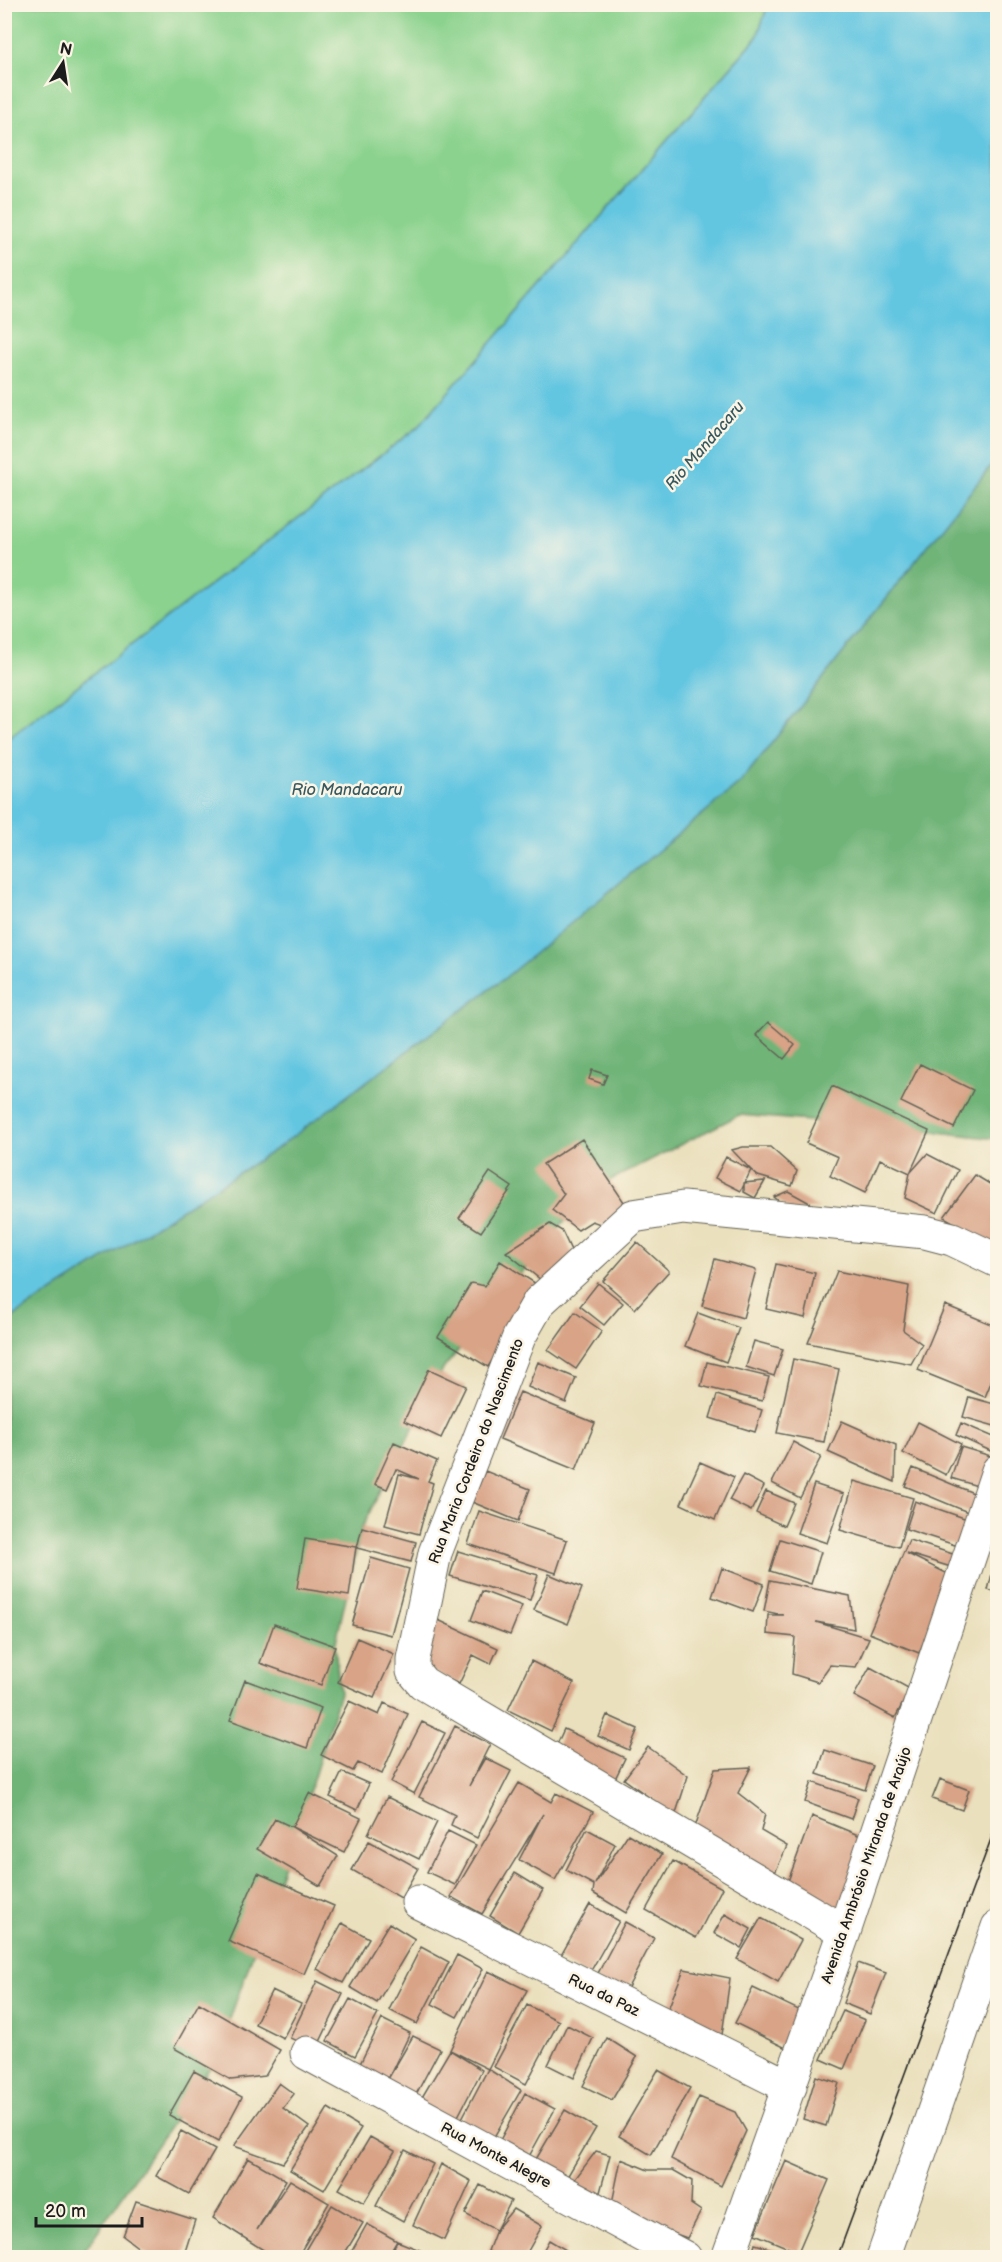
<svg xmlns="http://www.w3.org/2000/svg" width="1002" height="2262" viewBox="0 0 1002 2262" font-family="'Balsamiq Sans',sans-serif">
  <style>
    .green { fill: #8ad28d; stroke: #537754; stroke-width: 1.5 }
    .forest { fill: #6fb478; stroke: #46684a; stroke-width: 1.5 }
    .water { fill: #63c6e1; stroke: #40717e; stroke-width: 1.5 }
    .building { fill: #d8a386 }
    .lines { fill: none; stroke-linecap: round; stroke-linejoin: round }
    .minor-casing { stroke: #646154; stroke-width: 35 }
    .minor { stroke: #fff; stroke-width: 33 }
    .tram { stroke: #1c1c1c; stroke-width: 1.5 }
    .labels { text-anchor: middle; stroke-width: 5; stroke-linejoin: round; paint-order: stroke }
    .street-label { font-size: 15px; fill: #1c1c1c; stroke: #fcf5e5 }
    .water-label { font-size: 16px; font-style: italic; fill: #355861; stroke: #fcf5e5 }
  </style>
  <rect width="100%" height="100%" fill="#fcf5e5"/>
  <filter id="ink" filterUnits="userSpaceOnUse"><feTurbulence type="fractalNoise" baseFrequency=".0167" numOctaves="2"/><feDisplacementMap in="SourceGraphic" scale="12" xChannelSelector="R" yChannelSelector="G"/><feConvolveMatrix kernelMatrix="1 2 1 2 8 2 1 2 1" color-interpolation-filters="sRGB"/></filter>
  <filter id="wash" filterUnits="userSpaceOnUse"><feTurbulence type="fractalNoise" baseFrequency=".008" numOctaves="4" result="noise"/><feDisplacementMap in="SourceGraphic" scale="24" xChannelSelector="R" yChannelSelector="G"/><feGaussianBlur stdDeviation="1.35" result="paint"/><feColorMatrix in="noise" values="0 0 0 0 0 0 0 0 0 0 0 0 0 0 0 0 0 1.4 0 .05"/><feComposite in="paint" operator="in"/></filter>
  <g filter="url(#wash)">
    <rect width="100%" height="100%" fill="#eae0bd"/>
    <path class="green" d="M5 5H768L757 37 418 427 5 741Z"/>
    <path class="forest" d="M997 458V1139L929 1131 739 1115 589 1191 444 1368 362 1527 335 1646 340 1693 309 1793 216 2059 80 2257 5 2258V1322L279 1147 506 977 740 783Z"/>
    <path class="water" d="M768 5H997V458L740 783 506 977 279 1147 5 1322V741L418 427 757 37Z"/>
    <g id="blocks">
      <path class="building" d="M768 1022 795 1045 784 1059 756 1035Z
        M920 1064 973 1090 954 1128 901 1102Z
        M592 1070 607 1075 603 1084 589 1079Z
        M832 1086 929 1131 910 1173 880 1159 865 1193 830 1176 838 1157 806 1143Z
        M582 1139 632 1214 611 1228 592 1221 578 1230 552 1210 564 1194 543 1164Z
        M743 1147H770L797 1171 792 1186 758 1176 751 1170 741 1191 715 1178 726 1157 751 1170 732 1150Z
        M927 1154 958 1170 937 1213 905 1198 910 1173Z
        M490 1172 512 1187 481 1232 459 1218Z
        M975 1175 998 1189V1247L944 1217Z
        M765 1181 755 1198 744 1192V1183Z
        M788 1191 819 1208 792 1211 774 1197Z
        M550 1224 562 1231 575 1259 551 1288 506 1252Z
        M637 1242 669 1271 635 1309 603 1281Z
        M715 1259 756 1270 743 1318 702 1306Z
        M500 1261 538 1285 488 1367 438 1337 471 1283 485 1286Z
        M776 1264 815 1273 805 1318 766 1309Z
        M837 1271 909 1286 903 1330 922 1344 911 1364 808 1343Z
        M598 1283 623 1303 604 1325 580 1306Z
        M945 1305 998 1327V1365L985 1397 918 1370Z
        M575 1312 602 1331 576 1369 548 1350Z
        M698 1313 739 1328 726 1362 685 1346Z
        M754 1341 783 1349 774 1376 746 1367Z
        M793 1359 839 1369 824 1442 777 1433Z
        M538 1362 576 1378 566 1403 528 1387Z
        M707 1362 769 1377 762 1401 701 1386Z
        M429 1369 466 1386 441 1438 404 1421Z
        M520 1392 595 1423 576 1470 500 1439Z
        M717 1395 762 1410 755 1432 710 1418Z
        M969 1397 998 1405V1427L963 1417Z
        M842 1421 896 1445 895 1482 828 1452Z
        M918 1422 961 1444 946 1475 903 1453Z
        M961 1423 996 1438 995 1453 956 1435Z
        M394 1442 437 1461 428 1481 433 1483 419 1534 385 1525 399 1474 419 1479 396 1469 387 1489 375 1484Z
        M793 1442 821 1457 800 1498 772 1483Z
        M961 1447 994 1457 984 1488 951 1478Z
        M700 1462 734 1477 715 1520 681 1504Z
        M913 1468 978 1495 970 1513 905 1486Z
        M485 1471 530 1489 518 1521 472 1502Z
        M743 1475 764 1486 751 1511 729 1500Z
        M854 1481 913 1498 899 1547 840 1530Z
        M814 1484 844 1494 827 1543 797 1533Z
        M766 1491 794 1503 784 1526 756 1513Z
        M915 1501 967 1519 958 1546 906 1529Z
        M479 1511 567 1540 556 1573 468 1544Z
        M362 1527 416 1542 411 1562 357 1548Z
        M305 1539 356 1547 349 1596 297 1588Z
        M780 1539 821 1552 811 1584 770 1571Z
        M909 1540 959 1556 951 1567 906 1553 950 1575 919 1653 869 1633Z
        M458 1551 538 1575 530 1600 450 1576Z
        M371 1558 409 1569 391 1635 352 1625Z
        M995 1562 998 1563V1593L988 1590Z
        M722 1568 764 1584 753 1612 712 1597Z
        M549 1574 582 1588 568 1624 534 1610Z
        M770 1580 850 1596 854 1629 816 1622 869 1638 856 1667 830 1665 818 1682 792 1674 795 1637 767 1634 768 1615H783L764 1611Z
        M482 1591 522 1606 510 1635 471 1620Z
        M436 1619 498 1648 491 1664 473 1655 459 1684 426 1669Z
        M274 1624 335 1646 321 1685 260 1663Z
        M357 1638 394 1654 374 1698 338 1682Z
        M531 1661 574 1683 551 1731 508 1710Z
        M870 1667 910 1689 895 1718 854 1696Z
        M245 1680 321 1708 307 1748 230 1720Z
        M349 1701 379 1715 384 1703 408 1714 382 1774 358 1763 353 1771 321 1755Z
        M607 1715 638 1729 629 1750 598 1736Z
        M422 1722 445 1733 414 1794 391 1782Z
        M455 1726 490 1744 469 1786 485 1758 511 1771 477 1838 451 1825 455 1815 419 1797Z
        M564 1729 625 1758 614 1781 553 1753Z
        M648 1747 688 1776 675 1816 624 1779Z
        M825 1750 873 1766 865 1790 817 1774Z
        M751 1767 738 1793 765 1814 761 1831 787 1846 774 1875 695 1827 715 1769Z
        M342 1772 369 1784 357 1810 330 1797Z
        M940 1779 969 1790 962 1810 932 1799Z
        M812 1782 858 1798 851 1819 805 1802Z
        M519 1783 551 1802 556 1793 593 1812 555 1880 519 1860 543 1814 482 1914 451 1897Z
        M309 1793 361 1818 344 1852 292 1827 338 1856 320 1886 257 1849 275 1819 292 1827Z
        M387 1797 437 1822 419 1859 368 1834Z
        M812 1816 863 1837 840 1913 787 1884Z
        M587 1829 615 1844 595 1884 628 1834 662 1854 626 1913 593 1893 594 1885 566 1870Z
        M448 1831 476 1845 455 1885 427 1872Z
        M369 1841 418 1868 401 1898 352 1870Z
        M673 1861 722 1888 696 1938 646 1910Z
        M258 1873 334 1906 304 1974 228 1941Z
        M515 1873 543 1890 518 1933 490 1916Z
        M590 1904 619 1921 588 1976 559 1959Z
        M725 1914 751 1929 741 1948 714 1933Z
        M761 1918 801 1940 778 1982 737 1959Z
        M625 1922 654 1938 624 1995 595 1979Z
        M342 1923 369 1938 343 1983 317 1969Z
        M389 1923 415 1939 377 2003 350 1987Z
        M421 1947 449 1962 417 2024 389 2010Z
        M457 1955 483 1969 457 2017 432 2004Z
        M858 1963 886 1973 870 2014 843 2003Z
        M684 1969 730 1978 721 2042 666 2014Z
        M488 1971 527 1990 488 2069 450 2050Z
        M317 1981 343 1994 316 2050 290 2038Z
        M753 1988 803 2012 786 2048 735 2023Z
        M272 1990 301 2004 283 2038 255 2024Z
        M350 1999 378 2014 355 2056 327 2041Z
        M199 2003 280 2050 265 2076 231 2080 174 2048Z
        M527 2005 559 2021 526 2084 494 2067Z
        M843 2011 865 2020 844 2069 821 2059Z
        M382 2019 410 2033 388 2079 413 2036 440 2049 413 2100 357 2070Z
        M567 2025 593 2038 574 2078 548 2065Z
        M607 2038 637 2057 612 2100 583 2086Z
        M450 2050 482 2070 454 2124 418 2104Z
        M488 2069 521 2090 491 2142 459 2124Z
        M658 2070 690 2088 651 2155 619 2136Z
        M194 2071 242 2097 218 2142 169 2115Z
        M816 2076 839 2083 826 2126 803 2119Z
        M279 2083 294 2094 283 2108 309 2127 283 2163 234 2146Z
        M525 2093 555 2109 527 2160 498 2144Z
        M699 2097 735 2112 746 2131 721 2186 671 2159Z
        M328 2108 361 2128 324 2190 290 2170Z
        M565 2110 596 2128 563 2184 532 2166Z
        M181 2131 215 2150 189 2194 156 2176Z
        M370 2137 395 2151 364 2203 339 2189Z
        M405 2150 433 2164 403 2221 376 2206Z
        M596 2151 610 2155 599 2196 569 2187Z
        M248 2158 286 2180 257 2230 290 2180 329 2203 297 2258H276L213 2218Z
        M621 2159 648 2170H673L692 2181 691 2204 701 2211 687 2238 676 2234 669 2240 611 2208Z
        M786 2161 829 2180 798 2252 755 2234Z
        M441 2164 471 2181 444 2240 413 2225Z
        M480 2185 511 2201 496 2230 513 2209 542 2226 524 2258H499L488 2251 496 2230 465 2214Z
        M136 2201 195 2220 183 2258H152L123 2236Z
        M332 2205 363 2223 342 2258H314L304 2252Z
        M367 2224 397 2241 427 2253 425 2258H390L397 2241 387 2258H348Z
        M549 2240 566 2250 562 2258H539Z
        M755 2244 786 2253 785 2258H751Z"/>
    </g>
  </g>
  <g filter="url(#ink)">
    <use href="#blocks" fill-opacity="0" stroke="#646154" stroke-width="1.5"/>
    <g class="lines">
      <defs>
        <path id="minor" d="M418 1902 790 2087
          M844 1932 423 1683 413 1671V1659L435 1553 519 1337 539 1302 633 1216 683 1208 925 1232 952 1239 998 1261
          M307 2053 685 2258
          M728 2258 844 1932 998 1471
          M883 2258 998 1927"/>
      </defs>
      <use href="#minor" class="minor-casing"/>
      <use href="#minor" class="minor"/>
      <path class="tram" d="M837 2258 998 1820"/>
    </g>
  </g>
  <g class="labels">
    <g class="street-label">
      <text transform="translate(476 1451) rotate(-69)" y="5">Rua Maria Cordeiro do Nascimento</text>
      <text transform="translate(866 1865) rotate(-71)" y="5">Avenida Ambrósio Miranda de Araújo</text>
      <text transform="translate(604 1995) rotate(26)" y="5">Rua da Paz</text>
      <text transform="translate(496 2155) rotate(28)" y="5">Rua Monte Alegre</text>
    </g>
    <g class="water-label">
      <text transform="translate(704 445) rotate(-49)" y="6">Rio Mandacaru</text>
      <text x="347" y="795">Rio Mandacaru</text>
    </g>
  </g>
  <rect width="1002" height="2262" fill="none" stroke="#fcf5e5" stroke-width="24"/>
  <g transform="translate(63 63) rotate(12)" stroke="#fcf5e5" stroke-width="4.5" paint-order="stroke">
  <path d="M0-4.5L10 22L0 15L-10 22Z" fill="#1c1c1c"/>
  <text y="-9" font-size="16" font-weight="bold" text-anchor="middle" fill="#1c1c1c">N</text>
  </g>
  <path d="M36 2217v9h106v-9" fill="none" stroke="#1c1c1c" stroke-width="3"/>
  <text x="45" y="2217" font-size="18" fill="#1c1c1c" stroke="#fcf5e5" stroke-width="4.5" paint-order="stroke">20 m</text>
</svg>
